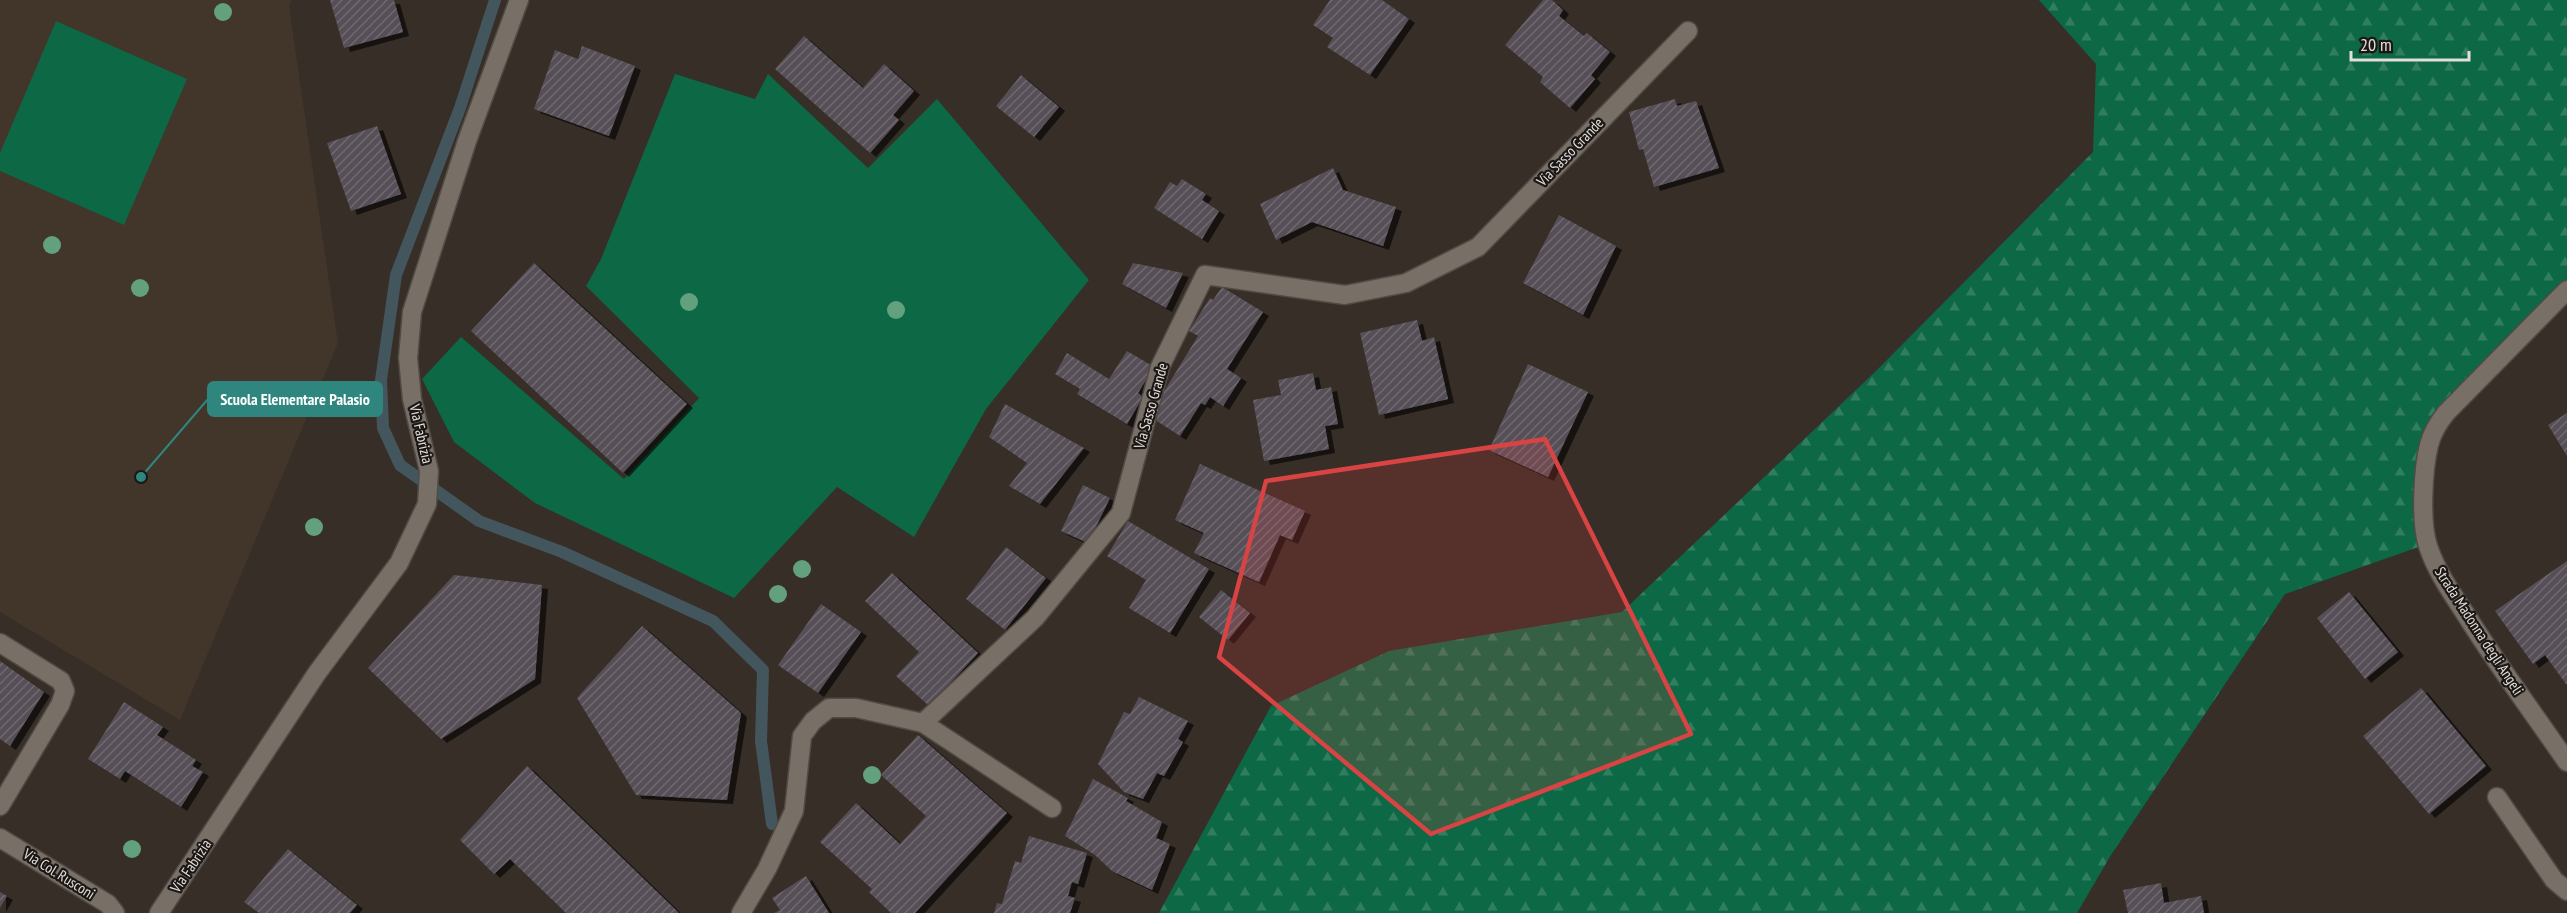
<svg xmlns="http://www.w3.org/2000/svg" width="2567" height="913" viewBox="0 0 2567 913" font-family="'PT Sans Narrow',sans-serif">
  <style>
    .built { fill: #42352a }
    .grass { fill: #0d6845 }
    .forest { fill: url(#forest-firs) }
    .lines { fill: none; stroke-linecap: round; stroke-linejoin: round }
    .stream { stroke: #44565d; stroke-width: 12 }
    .building { fill: url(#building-hatch); filter: url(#shadow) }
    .lane-casing { stroke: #514a45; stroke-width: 21 }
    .street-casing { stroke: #514a45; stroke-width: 21 }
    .lane { stroke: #786f67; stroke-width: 18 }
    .street { stroke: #786f67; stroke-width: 18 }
    .tree { fill: #63a07d }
    .marked { fill: #d84343; fill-opacity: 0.2; stroke: #d84343; stroke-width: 4.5; stroke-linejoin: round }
    .labels { text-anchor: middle; stroke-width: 4.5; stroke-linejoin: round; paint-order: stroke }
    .street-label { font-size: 15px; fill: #e4deda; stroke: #1b1714 }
    .leader { fill: none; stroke: #2f867e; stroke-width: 2 }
    .callout-dot { fill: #2f867e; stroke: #1b1714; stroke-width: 2 }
    .callout { fill: #2f867e; stroke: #2f867e; stroke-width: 2 }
    .callout-label { font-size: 16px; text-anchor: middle; font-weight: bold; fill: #fff }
  </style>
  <defs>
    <pattern id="forest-firs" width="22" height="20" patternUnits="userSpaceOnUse" patternTransform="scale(1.5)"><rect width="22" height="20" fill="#0d6845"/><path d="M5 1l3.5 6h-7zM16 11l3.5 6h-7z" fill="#307d5f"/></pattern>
    <pattern id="building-hatch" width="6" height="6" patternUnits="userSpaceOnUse" patternTransform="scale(1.5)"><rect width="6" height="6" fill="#575058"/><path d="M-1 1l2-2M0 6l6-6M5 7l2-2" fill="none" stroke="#6f696f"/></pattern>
    <filter id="shadow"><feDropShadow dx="6" dy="4" stdDeviation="0" flood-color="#0009"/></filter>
  </defs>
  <rect width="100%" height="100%" fill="#362e27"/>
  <path class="built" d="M0 0H292L289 6 338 343 180 720 0 612Z"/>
  <path class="grass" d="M56 21 187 79 124 225 0 171V153Z
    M675 74 755 99 768 74 868 168 937 99 1089 280 986 409 914 537 837 487 734 598 535 503 454 442 422 379 461 337 624 479 699 398 586 286 601 259Z"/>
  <path class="forest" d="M2039 0H2567V290L2435 427 2427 544 2285 594 2111 855 2077 913H1159L1271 706 1389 651 1622 612 1877 370 2093 152 2096 64Z"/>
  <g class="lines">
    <path class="stream" d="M495 0 460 108 396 275 381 380 383 428 400 465 479 521 562 552 713 621 763 670 761 741 772 824"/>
  </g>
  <path class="building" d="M330 0H394L403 32 344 48Z
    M1330 0H1382L1409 19 1370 75 1327 47 1333 38 1313 25Z
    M1543 0H1552L1563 10 1559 16 1584 36 1587 33 1610 52 1591 75 1595 79 1570 108 1540 82 1543 77 1505 45Z
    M804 36 863 88 884 64 914 91 893 115 899 120 870 153 775 69Z
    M582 46 635 66 609 136 534 109 555 50 578 59Z
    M1021 75 1059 107 1034 137 996 106Z
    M1675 99 1677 106 1696 101 1719 168 1654 187 1643 149 1639 150 1629 112Z
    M377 126 401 194 351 211 327 143Z
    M1333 168 1343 190 1396 207 1383 246 1312 222 1276 240 1260 204Z
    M1182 179 1206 194 1202 200 1219 211 1202 239 1154 208 1170 182 1177 186Z
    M1559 215 1616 246 1583 315 1523 283Z
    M534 263 687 404 623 473 471 331Z
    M1133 263 1183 273 1166 308 1122 284Z
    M1222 287 1263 312 1227 369 1241 378 1223 406 1210 397 1205 405 1201 403 1180 436 1149 416 1198 336 1189 331 1210 298 1213 300Z
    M1417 320 1422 341 1434 337 1448 399 1379 415 1360 333Z
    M1127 351 1154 367 1138 393 1143 397 1127 424 1077 394 1080 389 1055 374 1067 353 1109 379Z
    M1528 364 1588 392 1548 477 1489 450Z
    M1313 373 1316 390 1331 387 1338 424 1325 426 1329 449 1264 461 1253 400 1281 395 1278 380Z
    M1005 404 1084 448 1040 504 1009 486 1027 463 989 437Z
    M2567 413V456L2548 425Z
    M1200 464 1305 511 1292 540 1280 535 1259 582 1194 553 1204 533 1175 520Z
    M1083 485 1110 498 1088 543 1061 531Z
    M1128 521 1209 569 1170 633 1129 608 1146 580 1107 556Z
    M1006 547 1046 578 1005 630 966 599Z
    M2567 561V684H2566L2545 655 2533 664 2495 611Z
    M892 573 978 653 929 706 896 676 919 652 865 601Z
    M454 575 542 585 535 679 441 739 368 668Z
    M1221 590 1250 613 1228 640 1199 617Z
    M2349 592 2398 652 2365 679 2317 618Z
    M821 604 861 632 818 693 778 665Z
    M642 626 741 713 727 800 636 795 577 698Z
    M0 661 44 692 10 746 0 739Z
    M2421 688 2486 766 2429 814 2363 736Z
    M1139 697 1188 721 1178 739 1183 742 1164 776 1157 773 1143 799 1124 792 1098 764 1124 712 1130 714Z
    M124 702 163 727 157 735 196 760 192 766 203 772 181 807 125 771 120 779 88 759Z
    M918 735 1007 813 915 913H891L869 892 872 889 820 842 856 803 900 844 926 816 881 775Z
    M527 766 679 913H566L510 859 494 874 460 840Z
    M1093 779 1128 798 1126 801 1162 822 1156 838 1170 844 1152 890 1112 871 1095 855 1065 836Z
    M1029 836 1087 853 1078 884 1072 882 1068 896 1075 898 1070 913H994L997 903 1002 904 1015 861 1021 863Z
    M288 849 357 905 350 913H259L244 902Z
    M806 876 829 913H774L780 910 772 898Z
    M2161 883 2164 903 2201 896 2204 913H2128L2123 890Z
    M0 892 7 896 0 908Z"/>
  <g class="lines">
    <defs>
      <path id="lane" d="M0 643 61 681 65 691 60 705 0 806
        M1052 808 923 723 1035 618 1121 513 1160 367 1205 275 1345 295 1406 283 1478 247 1688 31"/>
      <path id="street" d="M2567 290 2446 413C2438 423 2432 433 2429 445 2423 469 2420 522 2428 546 2436 571 2453 595 2468 618 2499 667 2534 714 2567 762
        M2497 797 2554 880 2567 891
        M0 838 108 904 115 913
        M159 913 317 673 399 563 427 504 429 471 412 399 408 358 412 312 467 141 519 0
        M741 913 767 869 794 811 802 736 813 721 829 708H856L923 723"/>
    </defs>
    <use href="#lane" class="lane-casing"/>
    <use href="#street" class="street-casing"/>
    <use href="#lane" class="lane"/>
    <use href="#street" class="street"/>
  </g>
  <g class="tree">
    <circle cx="223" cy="12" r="9"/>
    <circle cx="52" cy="245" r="9"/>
    <circle cx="140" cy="288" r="9"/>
    <circle cx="689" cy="302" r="9"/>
    <circle cx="896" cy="310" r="9"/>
    <circle cx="314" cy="527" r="9"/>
    <circle cx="802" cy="569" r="9"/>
    <circle cx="778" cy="594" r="9"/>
    <circle cx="872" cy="775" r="9"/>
    <circle cx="132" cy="849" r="9"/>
  </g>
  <path class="marked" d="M1545 439 1691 734 1431 834 1219 657 1266 481Z"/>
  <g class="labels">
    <g class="street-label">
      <text transform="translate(1570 152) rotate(-46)" y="5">Via Sasso Grande</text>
      <text transform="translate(1151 406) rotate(-74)" y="5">Via Sasso Grande</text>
      <text transform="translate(421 434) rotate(77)" y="5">Via Fabrizia</text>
      <text transform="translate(2479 631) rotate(57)" y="5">Strada Madonna degli Angeli</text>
      <text transform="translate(191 866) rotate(-56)" y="5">Via Fabrizia</text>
      <text transform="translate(59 874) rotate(32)" y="5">Via Col. Rusconi</text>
    </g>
  </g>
  <path class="leader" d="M141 477L208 399"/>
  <circle class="callout-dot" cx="141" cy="477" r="6"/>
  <rect class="callout" x="208" y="382" width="174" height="34" rx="6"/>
  <g class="callout-label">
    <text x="295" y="405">Scuola Elementare Palasio</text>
  </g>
  <path d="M2351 51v9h118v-9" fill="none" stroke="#e4deda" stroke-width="3"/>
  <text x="2360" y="51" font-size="18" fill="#e4deda" stroke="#1b1714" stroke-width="4.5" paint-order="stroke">20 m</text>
</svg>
